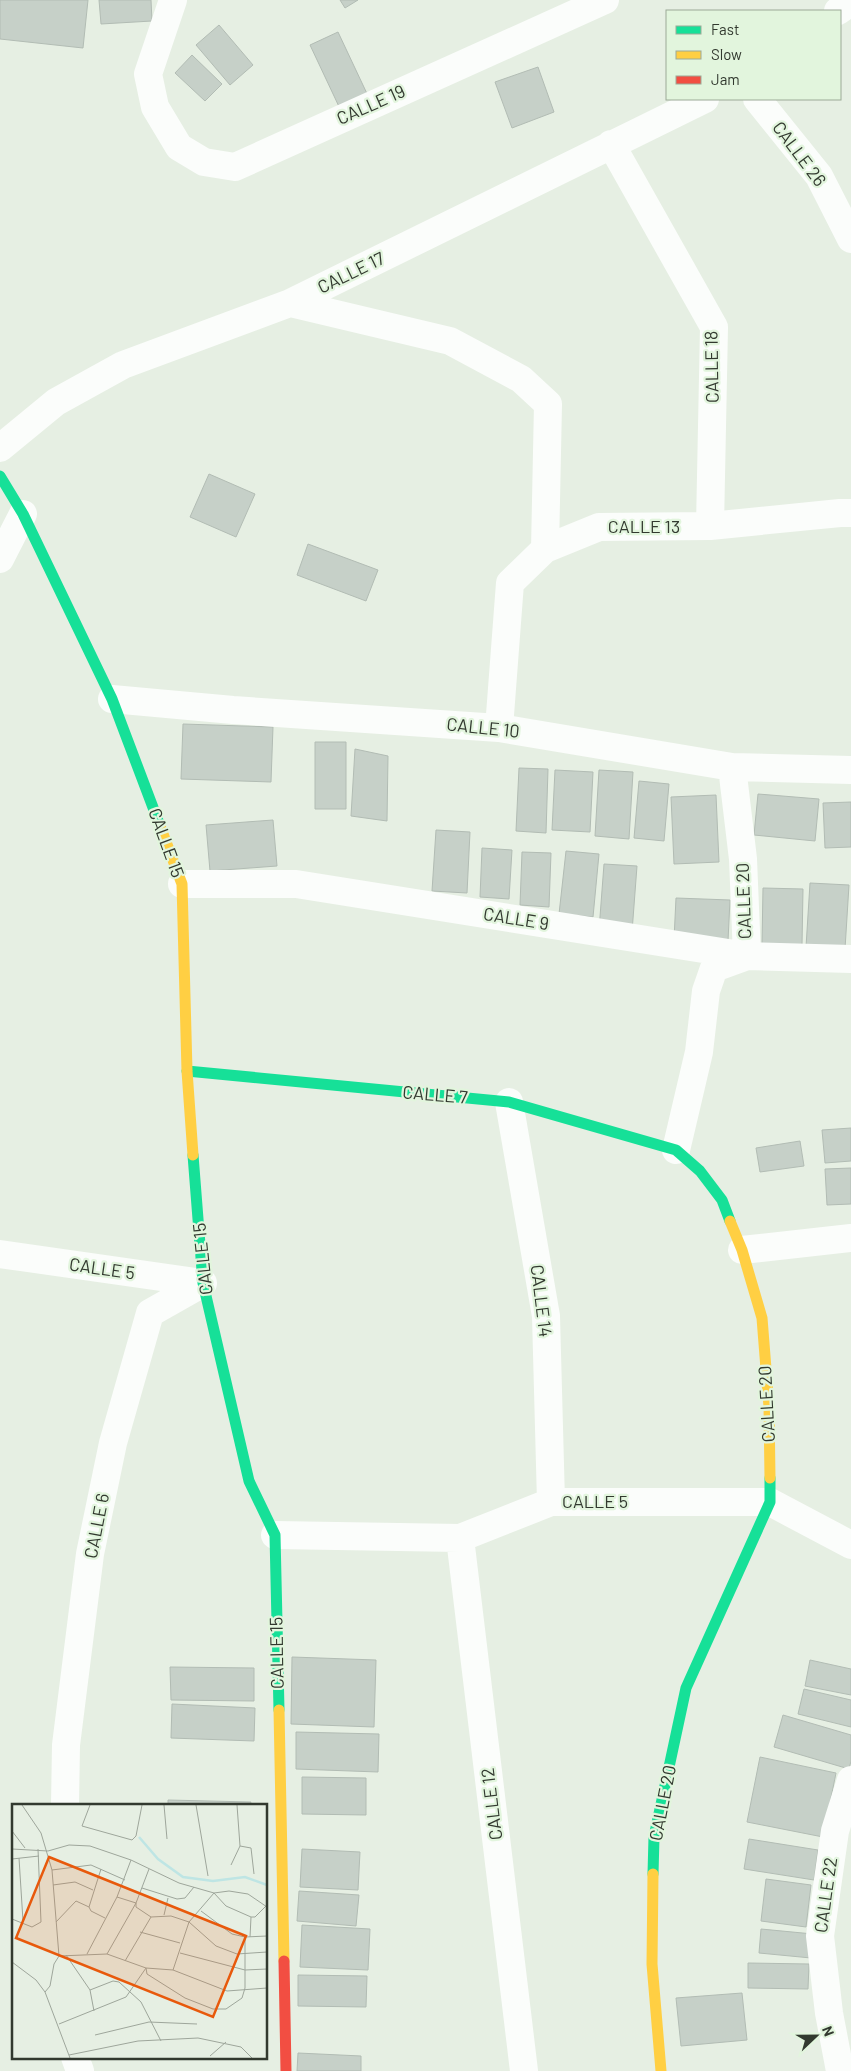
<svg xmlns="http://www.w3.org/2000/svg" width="851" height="2071" viewBox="0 0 851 2071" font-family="Barlow,sans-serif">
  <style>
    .building { fill: #c6d0c8; stroke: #b2bcb4 }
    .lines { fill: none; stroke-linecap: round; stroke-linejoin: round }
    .street { stroke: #fbfdfb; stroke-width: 28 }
    .fast { stroke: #16e098; stroke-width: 11 }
    .slow { stroke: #ffcf43; stroke-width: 11 }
    .jam { stroke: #f24e42; stroke-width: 11 }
    .labels { text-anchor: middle; stroke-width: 4.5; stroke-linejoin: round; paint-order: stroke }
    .street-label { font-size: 18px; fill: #32392f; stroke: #e2f5dd }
    .inset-river { fill: none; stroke: #bee5e4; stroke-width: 2.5 }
    .inset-road { fill: none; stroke: #9ea69b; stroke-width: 1 }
    .view { fill: #e8590c; fill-opacity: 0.15; stroke: #e8590c; stroke-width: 2.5 }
    .inset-edge { fill: none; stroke: #32392f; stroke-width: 2.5 }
  </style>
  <rect width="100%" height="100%" fill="#e6efe3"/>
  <path class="building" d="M0 0H88L83 48 0 39Z
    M99 0H151L152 21 101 24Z
    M340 0H358L345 8Z
    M219 25 253 65 230 85 196 45Z
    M338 32 370 100 342 113 310 45Z
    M192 55 222 84 205 101 175 73Z
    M538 67 554 112 512 128 495 82Z
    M209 474 255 494 236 537 190 517Z
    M308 544 378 570 366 601 297 575Z
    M183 724 273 727 271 782 181 779Z
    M315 742H346V809H315Z
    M355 749 388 756 387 821 351 816Z
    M519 768 548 769 546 833 516 831Z
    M555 770 593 772 590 832 552 830Z
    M599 770 633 772 629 839 595 836Z
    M639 781 669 784 664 841 634 838Z
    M758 794 819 799 815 841 754 835Z
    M716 795 719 862 674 864 671 797Z
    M851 802V847L825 848 823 803Z
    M273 820 277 866 210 871 206 825Z
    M436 830 470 832 467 893 432 891Z
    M482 848 512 850 509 899 480 897Z
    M566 851 599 854 593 917 559 914Z
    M522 852 551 853 549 907 520 905Z
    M604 864 637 866 632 932 599 930Z
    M810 883 849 885 845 949 806 947Z
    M763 888 803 889 802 945 762 944Z
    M676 898 730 900 728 941 674 939Z
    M851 1128V1161L825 1163 822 1130Z
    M800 1141 804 1166 760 1172 756 1148Z
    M851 1168V1204L827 1205 825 1169Z
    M292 1657 376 1660 374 1727 291 1724Z
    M810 1660 851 1669V1695L805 1686Z
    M170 1667 254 1668V1701L171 1700Z
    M804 1689 851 1700V1727L798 1714Z
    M172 1704 255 1708 254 1741 171 1738Z
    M783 1715 851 1735V1761L849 1769 774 1747Z
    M296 1732 379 1734 378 1772 296 1769Z
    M760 1757 836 1773 823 1837 747 1822Z
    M302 1777 366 1778V1815L302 1814Z
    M168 1800 251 1802 250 1805H168Z
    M749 1839 818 1850 814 1880 744 1869Z
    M302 1849 360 1852 358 1890 300 1887Z
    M766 1879 811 1885 806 1927 761 1921Z
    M299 1891 359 1895 356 1926 297 1921Z
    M302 1925 370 1929 368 1970 300 1967Z
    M761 1929 813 1934 811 1958 759 1953Z
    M748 1963 809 1964 808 1989 748 1988Z
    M298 1975 367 1976 366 2007 298 2006Z
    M742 1993 747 2040 681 2046 676 1998Z
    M298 2053 361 2056V2071H297Z"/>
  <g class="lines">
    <path class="street" d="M173 0 148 74 155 107 179 147 204 162 235 167 605 0
      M838 11 851 2
      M757 99 819 176 851 239
      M611 144 714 327 710 526
      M290 303 450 341 521 379 548 404 545 549
      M0 448 56 402 123 365 290 303 705 99
      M0 559 23 514
      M112 699 233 710 499 728 732 767 851 770
      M499 728 510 583 545 549 599 527 710 526 840 513H851
      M182 884H296L747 956 851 959
      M509 1102 546 1316 551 1502
      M676 1150 699 1052 706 991 714 968 747 956 743 859 732 767
      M742 1250 851 1238
      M0 1254 203 1283
      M275 1535 460 1538 551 1502H770L851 1545
      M460 1538 524 2071
      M65 1805 66 1745 90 1554 113 1443 150 1313 203 1283
      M75 2057 80 2071
      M840 2071 829 2013 820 1936 835 1831 851 1780"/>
    <path class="fast" d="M0 476 23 514 112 699 160 826
      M187 1071 509 1102 676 1150 700 1171 722 1200 730 1221
      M193 1155 203 1283 249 1481 275 1535 279 1710
      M653 1874 654 1837 686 1688 770 1502V1478"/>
    <path class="slow" d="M160 826 182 884 187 1071 193 1155
      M730 1221 742 1250 762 1318 769 1407 770 1478
      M279 1710 284 1961
      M653 1874 652 1964 661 2071"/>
    <path class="jam" d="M284 1961 286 2071"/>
  </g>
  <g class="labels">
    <g class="street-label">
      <text transform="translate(371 105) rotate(-24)" y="6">CALLE 19</text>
      <text transform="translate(799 154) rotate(53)" y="6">CALLE 26</text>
      <text transform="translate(351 273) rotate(-26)" y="6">CALLE 17</text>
      <text transform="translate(712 367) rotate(-91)" y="6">CALLE 18</text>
      <text x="644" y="533">CALLE 13</text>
      <text transform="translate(483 728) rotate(6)" y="6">CALLE 10</text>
      <text transform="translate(166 843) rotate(70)" y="6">CALLE 15</text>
      <text transform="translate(744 901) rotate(-92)" y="6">CALLE 20</text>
      <text transform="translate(516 919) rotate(9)" y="6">CALLE 9</text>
      <text transform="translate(435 1095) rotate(5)" y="6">CALLE 7</text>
      <text transform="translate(203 1259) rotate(-96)" y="6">CALLE 15</text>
      <text transform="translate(102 1269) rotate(8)" y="6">CALLE 5</text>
      <text transform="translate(541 1301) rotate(83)" y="6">CALLE 14</text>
      <text transform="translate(767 1404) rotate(-93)" y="6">CALLE 20</text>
      <text x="595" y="1508">CALLE 5</text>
      <text transform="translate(97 1526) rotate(-79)" y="6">CALLE 6</text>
      <text transform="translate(277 1653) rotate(-91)" y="6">CALLE 15</text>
      <text transform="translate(663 1803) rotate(-79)" y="6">CALLE 20</text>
      <text transform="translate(492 1804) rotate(-97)" y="6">CALLE 12</text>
      <text transform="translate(826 1895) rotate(-82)" y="6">CALLE 22</text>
    </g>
  </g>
  <g transform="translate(12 1804)">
    <rect width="255" height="255" fill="#e6efe3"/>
    <path class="inset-river" d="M127 33 146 55 171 73 201 77 233 73 255 81"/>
    <path class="inset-road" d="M10 1 29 29 40 66 47 152 42 160 38 182 33 188M78 1 70 22 120 36 124 32 130 1M152 1 155 35M184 1 196 72M0 27 13 44M228 42 239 44 242 70M0 45 36 47 57 41 78 42 119 56 167 79 202 89 217 87 236 90 255 103M7 54 11 117M0 55 27 52M219 61 228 42 225 1M89 65 77 103 79 107 93 114M40 66 79 61 113 76M41 81 63 78 81 86M130 84 165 95 173 94 182 83M105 93 124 99V103L139 113M189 107 220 130 233 133 255 132M152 111 156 94M139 113 159 112 177 118 204 142 225 150 255 148M0 115 20 123 29 118 26 45M44 118 64 97 77 103M128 128 168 139M238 133 239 113M168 149 233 166 255 165M75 150 105 93 119 56M95 150 124 99 137 65M54 151 78 186 82 207M47 152 95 150 134 164 161 166 215 187 255 184M113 157 139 113M0 158 24 176 33 188 58 254M134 164 135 170 173 194 201 205H214L230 194 233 184V133M161 166 177 118 202 89 214 102 239 113H243L254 102M78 186 101 177 107 178 129 198 149 237M47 220 114 193 134 164M83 231 137 218 185 220M57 251 126 237 186 234 229 243 240 254M198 252 214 238"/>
    <path class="view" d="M37 53 234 132 201 213 4 134Z"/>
    <rect width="255" height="255" class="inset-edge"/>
  </g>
  <rect x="666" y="10" width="175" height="90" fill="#e2f5dd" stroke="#9caa97"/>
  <rect x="676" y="26" width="25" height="8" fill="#16e098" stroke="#9caa97"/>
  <text x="711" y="35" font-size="15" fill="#32392f">Fast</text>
  <rect x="676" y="51" width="25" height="8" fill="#ffcf43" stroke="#9caa97"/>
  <text x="711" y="60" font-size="15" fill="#32392f">Slow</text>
  <rect x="676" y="76" width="25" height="8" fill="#f24e42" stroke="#9caa97"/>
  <text x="711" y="85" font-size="15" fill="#32392f">Jam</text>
  <g transform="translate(816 2036) rotate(68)" stroke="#e2f5dd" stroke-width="4" paint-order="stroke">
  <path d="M0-4L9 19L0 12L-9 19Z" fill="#32392f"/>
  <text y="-8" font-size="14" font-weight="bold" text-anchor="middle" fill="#32392f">N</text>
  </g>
</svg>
